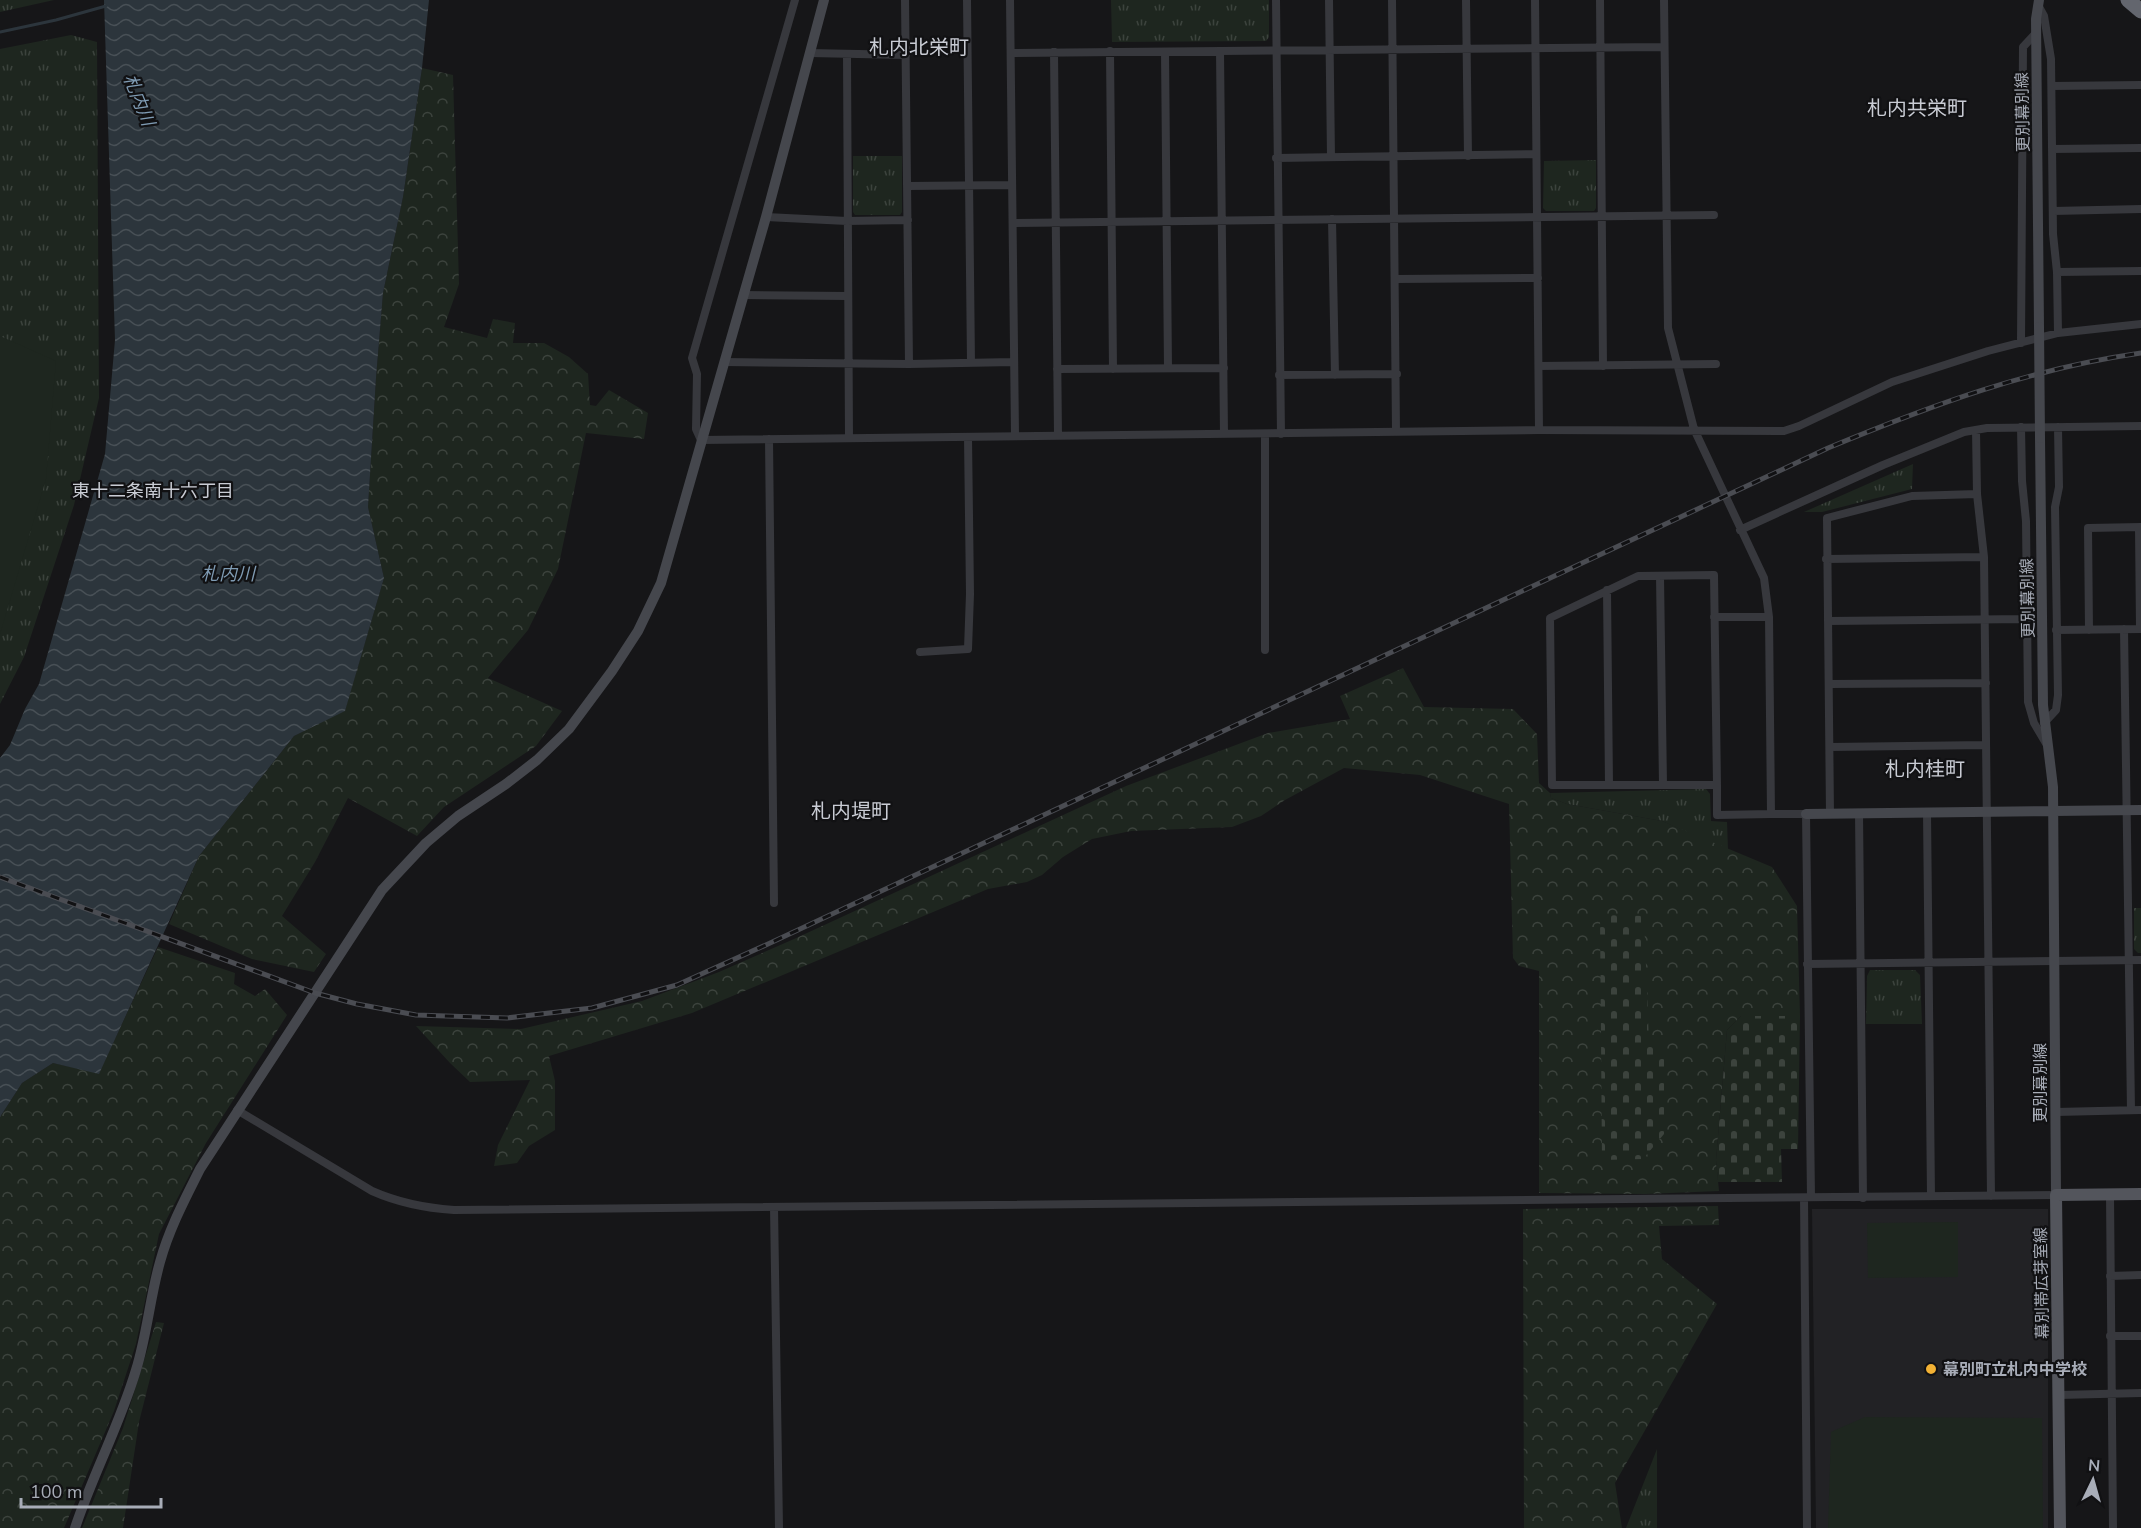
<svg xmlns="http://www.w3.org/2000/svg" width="2141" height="1528" viewBox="0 0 2141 1528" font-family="'Nunito Sans','Noto Sans JP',sans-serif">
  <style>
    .built { fill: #222225 }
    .grass { fill: url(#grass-tufts) }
    .forest { fill: url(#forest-crowns) }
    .cemetery { fill: url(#cemetery-stones) }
    .garden { fill: #1e261f }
    .water { fill: url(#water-waves) }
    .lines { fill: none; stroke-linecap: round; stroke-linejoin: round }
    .stream { stroke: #2c353c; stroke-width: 3 }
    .street { stroke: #37383d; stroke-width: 8 }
    .secondary { stroke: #45474d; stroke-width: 10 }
    .primary { stroke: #53555c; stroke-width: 12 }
    .highway { stroke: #63666e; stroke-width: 15 }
    .rail-casing { stroke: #4a4c52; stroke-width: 5 }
    .rail { stroke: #111113; stroke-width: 3; stroke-dasharray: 9; stroke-linecap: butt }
    .secondary-bridge { stroke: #45474d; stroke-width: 10 }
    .poi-dot { fill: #f2b134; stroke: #111113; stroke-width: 2 }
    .labels { text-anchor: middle; stroke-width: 4.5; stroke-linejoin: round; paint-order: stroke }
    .street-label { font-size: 16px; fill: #a8adb8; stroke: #111113 }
    .poi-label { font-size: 16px; font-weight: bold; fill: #a8adb8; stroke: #111113; text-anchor: start }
    .water-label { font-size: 18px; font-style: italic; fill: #7f9bb3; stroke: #111113 }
    .neighbourhood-label { font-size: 18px; fill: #c9ccd4; stroke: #111113 }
    .quarter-label { font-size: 20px; fill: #c9ccd4; stroke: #111113 }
  </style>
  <defs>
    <pattern id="grass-tufts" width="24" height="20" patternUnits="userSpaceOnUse" patternTransform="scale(1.5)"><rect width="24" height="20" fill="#1e261f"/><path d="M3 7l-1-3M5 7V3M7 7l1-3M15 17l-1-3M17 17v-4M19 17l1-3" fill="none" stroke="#3c433d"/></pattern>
    <pattern id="forest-crowns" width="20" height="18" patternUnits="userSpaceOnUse" patternTransform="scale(1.5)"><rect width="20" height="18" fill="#1e261f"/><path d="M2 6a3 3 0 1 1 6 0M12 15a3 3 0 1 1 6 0" fill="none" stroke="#3c433d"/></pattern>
    <pattern id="cemetery-stones" width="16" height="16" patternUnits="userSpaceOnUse" patternTransform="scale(1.5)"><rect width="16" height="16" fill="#1e261f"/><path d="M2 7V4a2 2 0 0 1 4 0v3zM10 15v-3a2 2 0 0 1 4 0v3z" fill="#3c433d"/></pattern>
    <pattern id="water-waves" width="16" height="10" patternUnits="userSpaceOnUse" patternTransform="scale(1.5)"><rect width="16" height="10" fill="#2c353c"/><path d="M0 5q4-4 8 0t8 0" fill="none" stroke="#485056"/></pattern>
  </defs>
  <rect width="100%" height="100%" fill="#161618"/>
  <path class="built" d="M1812 1209H2048V1528H1816Z"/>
  <path class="grass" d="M0 0H54L0 12Z
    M1111 0H1269V37L1266 41 1112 42Z
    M71 35 97 42 99 398 74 505 24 657 0 704V49Z
    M853 156H902V212L900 215H855L853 212Z
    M1596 160V208L1594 211H1546L1543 208 1544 161Z
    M1913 464 1912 489 1822 512H1804Z
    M1706 789 1710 794 1711 821 1727 822 1728 850 1662 821 1567 804 1551 798 1550 793Z
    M2134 908H2141V953H2138L2134 949Z
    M1870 970H1915L1920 975 1922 1024H1866L1867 976Z
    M1657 1449V1528H1626Z"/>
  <path class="forest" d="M422 68 453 75 459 284 444 327 487 338 493 319 515 323 513 343H544L569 357 588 374 590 405 596 406 609 390 648 413 644 439 586 433 558 569 528 630 488 678 562 711 536 746 444 807 417 836 348 798 315 862 282 916 326 954 314 972 252 959 169 924 199 856 294 736 345 710 384 578 368 507 376 378 383 293 403 197Z
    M1403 668 1424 707 1513 709 1537 734 1539 783 1550 793 1551 798 1567 804 1662 821 1772 867 1797 906 1800 1016H1741L1727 1030 1716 1160 1719 1191 1645 1194 1539 1193V971L1519 966 1513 958 1509 804 1420 775 1344 768 1285 800 1261 816 1232 827 1131 831 1092 839 1063 857 1042 875 1027 882 988 889 692 1013 549 1056 555 1081V1130L529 1146 517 1163 494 1166 498 1145 530 1080 470 1082 450 1063 416 1026 521 1029 642 1001 719 972 794 939 1126 786 1268 733 1350 719 1340 696Z
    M158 947 235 973 234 984 255 996 265 989 287 1015 206 1143 159 1234 136 1344 114 1411 64 1528H0V1117L22 1083 53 1063 99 1073Z
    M1718 1206 1719 1225 1659 1226 1662 1259 1717 1304 1615 1483 1622 1528H1524L1523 1209Z
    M156 1322 164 1323 139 1422 123 1528H82L123 1428Z"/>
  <path class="cemetery" d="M1600 915 1644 916 1649 1043 1664 1047V1134L1643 1159 1602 1160Z
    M1741 1016H1800L1798 1149H1781L1782 1182H1718L1716 1160 1727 1030Z"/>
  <path class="garden" d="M0 336 56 361 46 479 0 634Z
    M1958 1222V1277L1868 1278 1867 1223Z
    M1865 1417 2042 1418 2043 1528H1828L1831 1432Z"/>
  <path class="water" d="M104 0H429L422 68 403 197 383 293 376 378 368 507 384 578 345 711 294 736 199 856 99 1074 53 1063 22 1083 0 1117V758L10 745 25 709 39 684 105 454 115 340Z"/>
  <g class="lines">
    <path class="stream" d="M0 32 56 20 106 6"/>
    <path class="street" d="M795 0 692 358 697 374 696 429 701 440 1539 430 1784 431 1799 426 1892 382 1988 351 2058 333 2141 324
      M905 0 909 364
      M967 0 971 363
      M1010 0 1015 435
      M1276 0 1281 434
      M1329 0 1331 157
      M1392 0 1396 432
      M1466 0 1468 156
      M1535 0 1539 430
      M1600 0 1603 366
      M1664 0 1668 328 1694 429 1764 578 1769 617 1771 814H1806L1811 1197
      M2038 5 2044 16 2051 59 2053 234 2057 272 2058 333
      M1110 51 1113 369
      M1220 51 1224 434
      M1054 52 1058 435
      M1165 52 1168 368
      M810 53 906 55
      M1011 53 1663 47
      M847 55 849 438
      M2052 86 2141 85
      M2052 149 2141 148
      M1276 158 1535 154
      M908 186 1012 185
      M2053 211 2141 209
      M766 217 847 221 908 220
      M1332 219 1335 375
      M1013 223 1714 215
      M2057 272 2141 271
      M1395 279 1538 278
      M743 295 848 296
      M2021 343 2023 47 2036 33
      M724 362 909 364 1014 362
      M1539 366 1716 364
      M1057 369 1224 368
      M1279 375 1397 374
      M2021 427 2022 481 2026 521 2028 702 2034 723 2047 745
      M1976 430 1977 494 1984 557 1991 1196
      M1265 434V650
      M769 439 774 903
      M2139 528 2140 629
      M1740 530 1883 465 1964 432 1987 428 2141 426
      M1826 559 1984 557
      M1660 576 1663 785
      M1607 590 1609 785
      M1714 617H1769
      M1828 621 2027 619
      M2124 629 2131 1110
      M2056 630 2141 629
      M2089 630 2088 528 2141 527
      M920 652 968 649 970 594 968 437
      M1829 684 1986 683
      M2044 723 2056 710 2058 695 2055 507 2059 487 2058 427
      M1830 747 1986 745
      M1717 785H1552L1550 618 1638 576 1714 575 1717 785V815L1771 814
      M1927 812 1931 1196
      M1859 813 1863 1198
      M1830 814 1827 518 1912 496 1977 494
      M1807 964 2141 960
      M237 1110 372 1191C399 1203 425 1208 454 1210L2056 1195
      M2056 1112 2141 1110
      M2110 1195 2113 1528
      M1804 1198 1807 1528
      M774 1207 779 1528
      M2110 1276 2141 1275
      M2110 1336H2141
      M2059 1395 2141 1393"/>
    <path class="secondary" d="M2039 0 2036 19 2039 327
      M2040 438 2043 705 2053 787 2056 1195
      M1806 814 2141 810
      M75 1528C93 1474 120 1424 136 1370 147 1335 150 1297 160 1262 169 1229 185 1199 200 1169L382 890 426 843 458 816 506 784 537 760 569 729 612 671 638 631 661 583 766 217 824 0"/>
    <path class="primary" d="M2060 1528 2056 1195 2141 1194"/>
    <path class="highway" d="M2128 0 2141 11"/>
    <defs>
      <path id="rail" d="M0 877 315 993 357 1004 416 1015 507 1018 592 1008 677 985 768 944 1828 448C1932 405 2029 369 2141 353"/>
    </defs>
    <use href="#rail" class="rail-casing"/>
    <use href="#rail" class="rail"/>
    <path class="secondary-bridge" d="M2039 327 2040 438"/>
  </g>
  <circle class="poi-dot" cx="1931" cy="1369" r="6"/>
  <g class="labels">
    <g class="street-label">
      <text transform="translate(2022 112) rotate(-91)" y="6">更別幕別線</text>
      <text transform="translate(2027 598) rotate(-91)" y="6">更別幕別線</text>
      <text transform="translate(2040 1083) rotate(-90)" y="6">更別幕別線</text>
      <text transform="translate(2041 1283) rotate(-91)" y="6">幕別帯広芽室線</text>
    </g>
    <g class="poi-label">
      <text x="1943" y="1375">幕別町立札内中学校</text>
    </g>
    <g class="water-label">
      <text transform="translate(139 100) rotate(68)" y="6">札内川</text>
      <text x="228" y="580">札内川</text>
    </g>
    <g class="neighbourhood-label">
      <text x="153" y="497">東十二条南十六丁目</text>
    </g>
    <g class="quarter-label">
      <text x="919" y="54">札内北栄町</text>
      <text x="1917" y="115">札内共栄町</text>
      <text x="1925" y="776">札内桂町</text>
      <text x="851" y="818">札内堤町</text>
    </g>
  </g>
  <g transform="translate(2093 1480) rotate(5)" stroke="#111113" stroke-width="4.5" paint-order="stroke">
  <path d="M0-4.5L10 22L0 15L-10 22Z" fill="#a8adb8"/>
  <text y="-9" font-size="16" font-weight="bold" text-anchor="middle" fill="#a8adb8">N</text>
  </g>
  <path d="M21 1498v9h140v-9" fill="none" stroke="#a8adb8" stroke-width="3"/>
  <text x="30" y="1498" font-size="18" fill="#a8adb8" stroke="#111113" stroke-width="4.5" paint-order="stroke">100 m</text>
</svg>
